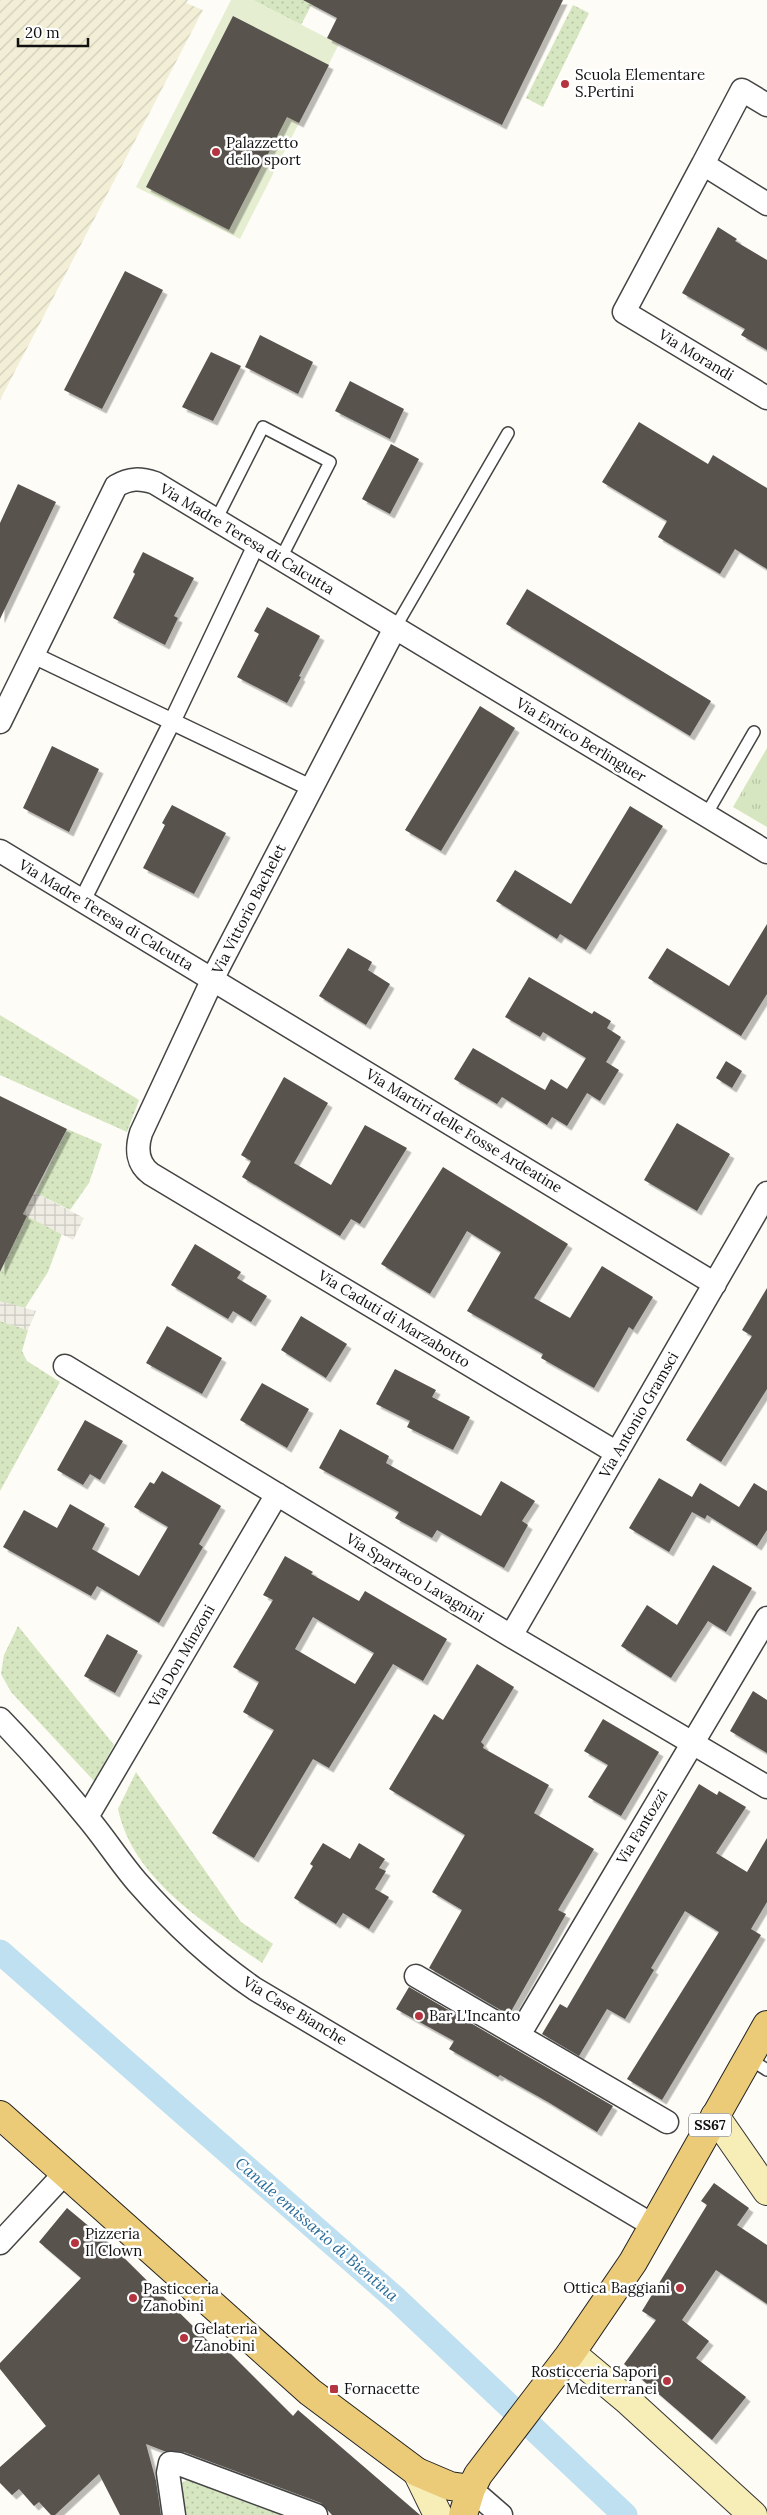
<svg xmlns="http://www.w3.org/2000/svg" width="767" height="2515" viewBox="0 0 767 2515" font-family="Lora,serif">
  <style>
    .farmland { fill: url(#farmland-furrows) }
    .grass { fill: url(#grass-dots) }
    .park { fill: url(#park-tufts) }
    .pitch { fill: #e6eed2 }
    .plaza { fill: url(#plaza-grid) }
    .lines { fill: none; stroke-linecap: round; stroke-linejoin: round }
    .canal { stroke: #bfe0f1; stroke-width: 25 }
    .building { fill: #58524e; fill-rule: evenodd; filter: url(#shadow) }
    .service-casing { stroke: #444; stroke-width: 14 }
    .pedestrian-casing { stroke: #444; stroke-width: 19 }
    .minor-casing { stroke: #444; stroke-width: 25 }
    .secondary-casing { stroke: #333; stroke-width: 30 }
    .primary-casing { stroke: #222; stroke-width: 30 }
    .service { stroke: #fff; stroke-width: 11 }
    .pedestrian { stroke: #fff; stroke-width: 16 }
    .minor { stroke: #fff; stroke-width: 22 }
    .secondary { stroke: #f7eeb7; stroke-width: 28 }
    .primary { stroke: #ebcb78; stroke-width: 28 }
    .poi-dot { fill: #b43540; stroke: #fff; stroke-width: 2 }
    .labels { text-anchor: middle; stroke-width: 5; stroke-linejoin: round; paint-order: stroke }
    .shield { fill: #fff; stroke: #585858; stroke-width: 1 }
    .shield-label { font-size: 14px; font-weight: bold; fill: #111 }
    .poi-label { font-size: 15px; fill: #111; stroke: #fff; text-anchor: start }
    .street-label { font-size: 15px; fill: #111; stroke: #fff }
    .water-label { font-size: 16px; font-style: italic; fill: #256a98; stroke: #fff }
  </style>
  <defs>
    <pattern id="farmland-furrows" width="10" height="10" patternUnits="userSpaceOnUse" patternTransform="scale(1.25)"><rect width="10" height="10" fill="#f3efd7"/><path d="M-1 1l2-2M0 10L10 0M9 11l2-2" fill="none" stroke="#cfccb8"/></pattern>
    <pattern id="grass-dots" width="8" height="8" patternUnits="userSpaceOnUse" patternTransform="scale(1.25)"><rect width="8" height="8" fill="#d6e6c1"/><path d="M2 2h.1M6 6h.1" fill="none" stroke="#b7c4a5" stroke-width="1.8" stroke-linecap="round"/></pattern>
    <pattern id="park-tufts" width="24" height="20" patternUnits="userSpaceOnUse" patternTransform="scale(1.25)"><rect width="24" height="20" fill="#d6e6c1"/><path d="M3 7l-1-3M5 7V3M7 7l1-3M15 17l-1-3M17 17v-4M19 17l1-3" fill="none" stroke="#b7c4a5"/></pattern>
    <pattern id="plaza-grid" width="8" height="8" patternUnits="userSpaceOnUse" patternTransform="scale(1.25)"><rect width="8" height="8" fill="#efece3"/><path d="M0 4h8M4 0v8" fill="none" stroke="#ccc9c2"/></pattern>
    <filter id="shadow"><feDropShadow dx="4.5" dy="4.5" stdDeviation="0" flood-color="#0004"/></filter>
  </defs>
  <rect width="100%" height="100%" fill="#fefcf6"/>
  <path class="farmland" d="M0 0H188L186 3 203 10 0 400Z"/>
  <path class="grass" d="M253 0H314L301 25Z
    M573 5 589 13 543 107 526 98Z
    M0 1015 139 1100 127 1132 0 1075Z
    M67 1129 102 1144 89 1183 70 1210 36 1193Z
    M27 1216 62 1234 48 1272 25 1308 0 1302V1272Z
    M0 1321 28 1330 22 1351 27 1361 60 1382 0 1491Z
    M18 1626 114 1745 94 1781 11 1692 1 1674 4 1655Z
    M136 1772 241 1922 273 1944 262 1963C207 1924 133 1880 118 1809Z
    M189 2478 290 2515H183L178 2486Z"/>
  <path class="park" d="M767 748V827L733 807Z"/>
  <path class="pitch" d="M231 0H253L339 44 240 239 136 187Z"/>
  <path class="plaza" d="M20 1187 35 1195 36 1193 84 1218 73 1240 10 1207Z
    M0 1301 36 1311 28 1330 0 1321Z"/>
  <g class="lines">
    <path class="canal" d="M0 1952 396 2299 625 2515"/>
  </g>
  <path class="building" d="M303 0H563L502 125 327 38 337 18Z
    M233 16 329 65 299 123 287 117 229 230 146 187Z
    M718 227 737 239 735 241 767 260V350L741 335 745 329 682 293Z
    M125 271 163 290 102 409 64 390Z
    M260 335 313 362 298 394 245 367Z
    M211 352 241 366 213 421 182 407Z
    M350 381 404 409 390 439 335 411Z
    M639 422 708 464 713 455 767 488V569L735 549 720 574 658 537 667 521 602 482Z
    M391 444 419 459 390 514 362 499Z
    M18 484 56 502 0 619V523Z
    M143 552 194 578 174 616 178 618 165 645 113 618 135 574 133 572Z
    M527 589 711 701 690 736 506 624Z
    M267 607 320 636 299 676 301 677 287 703 237 677 259 634 254 631Z
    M480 706 515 728 441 851 405 830Z
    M52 746 99 769 69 832 23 808Z
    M172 805 226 833 194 894 143 868 165 825 162 823Z
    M630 806 663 826 586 950 560 934 557 939 496 901 515 870 571 904Z
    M767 924V994L741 1036 648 978 667 948 729 986Z
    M348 948 372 962 368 970 390 984 366 1025 319 996Z
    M529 977 592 1014 594 1011 611 1021 607 1028 621 1037 606 1062 619 1070 600 1101 587 1093 567 1126 552 1117 547 1125 502 1097 497 1104 454 1079 473 1048 545 1090 551 1079 567 1089 586 1058 543 1032 540 1037 505 1017Z
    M726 1061 742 1071 732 1088 716 1078Z
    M284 1077 328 1103 294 1163 331 1185 365 1125 407 1148 360 1224 351 1219 340 1236 242 1177 251 1161 241 1155Z
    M0 1096 67 1129 23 1214 27 1216 0 1272Z
    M677 1123 730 1154 697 1211 644 1180Z
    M443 1167 568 1244 534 1298 570 1318 602 1266 653 1297 633 1330 629 1327 594 1388 541 1358 543 1354 467 1311 501 1252 467 1231 430 1294 381 1264Z
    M195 1244 241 1272 237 1278 267 1296 251 1322 233 1311 228 1319 171 1285Z
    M767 1288V1389L721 1462 686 1440 752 1336 742 1330Z
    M301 1316 347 1344 326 1378 281 1350Z
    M167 1326 222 1358 202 1394 146 1363Z
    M395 1369 436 1390 432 1397 470 1417 453 1450 407 1427 410 1421 376 1404Z
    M262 1383 309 1409 287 1448 240 1420Z
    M85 1420 123 1441 100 1480 90 1474 83 1485 57 1470Z
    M340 1429 389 1456 386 1463 481 1516 501 1481 535 1501 522 1521 528 1525 504 1568 437 1530 432 1538 395 1518 399 1512 319 1468Z
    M162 1471 221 1506 199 1544 203 1547 159 1623 97 1586 91 1596 3 1547 24 1510 57 1528 70 1504 105 1524 92 1549 139 1576 168 1527 134 1507 150 1482 154 1484Z
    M659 1478 692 1497 700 1483 739 1507 754 1483 767 1491V1530L757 1546 707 1515 705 1519 692 1512 669 1552 629 1528Z
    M285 1556 313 1572 311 1574 359 1601 365 1591 447 1639 423 1681 393 1664 329 1768 313 1759 254 1858 212 1833 274 1730 243 1712 259 1682 233 1667 273 1600 263 1595ZM313 1617 374 1653 355 1684 295 1649Z
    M713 1565 752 1588 726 1632 708 1621 671 1678 621 1646 647 1605 677 1625Z
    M107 1634 138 1651 115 1693 84 1676Z
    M477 1664 514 1687 481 1742 484 1745 483 1748 549 1785 534 1813 594 1849 558 1910 566 1914 509 2015 429 1968 462 1910 432 1892 465 1835 389 1789 434 1714 443 1720Z
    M753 1691 767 1700V1753L730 1731Z
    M603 1719 659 1752 621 1816 588 1797 608 1765 584 1751Z
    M699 1784 717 1795 719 1791 746 1807 716 1853 747 1872 767 1838V1902L751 1929 761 1935 662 2100 627 2079 719 1932 685 1911 651 1968 654 1970 625 2019 607 2009 579 2056 542 2034 560 2004 567 2008Z
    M323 1843 350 1859 359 1843 385 1859 379 1868 386 1871 375 1889 389 1897 369 1929 343 1913 336 1924 294 1898 313 1866 310 1864Z
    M409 1987 613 2106 597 2132 548 2102 500 2075 498 2077 449 2049 454 2041 396 2009Z
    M714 2183 749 2208 737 2225 767 2245V2304L716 2270 682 2320 709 2341 696 2358 746 2397 712 2440 624 2364 656 2320 642 2311 707 2205 701 2201Z
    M67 2208 109 2243 217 2350 223 2346 293 2416 298 2410 420 2515H332L321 2503 184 2452 164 2451 146 2444 156 2481 161 2515H120L99 2474 55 2515H51L39 2502 34 2506 19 2489 12 2495 0 2483V2467L46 2426 0 2369V2363L81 2278 39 2242Z"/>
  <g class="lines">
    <defs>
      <path id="service" d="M216 520 263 427 330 462 280 560
        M395 628 508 433
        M706 815 754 732
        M748 2058 767 2070"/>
      <path id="pedestrian" d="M33 655 311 788
        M82 901 172 722 256 545"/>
      <path id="minor" d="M767 105 742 90 703 164 767 204
        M703 164 624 312 767 398
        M395 628 218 968 141 1133C136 1149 137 1164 151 1174L617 1453
        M0 722 116 486C130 478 140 478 155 483L767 852
        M0 851 715 1284
        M65 1366 511 1636 767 1787
        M511 1636 767 1193
        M0 1719C30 1750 59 1783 86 1816 104 1837 119 1861 137 1882 173 1923 211 1959 255 1989L654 2226
        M87 1817 277 1494
        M416 1976 667 2122
        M519 2035 767 1618
        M0 2243 65 2173
        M471 2489 501 2515
        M174 2515 168 2473 170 2463 179 2464 316 2515"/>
      <path id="secondary" d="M715 2116 767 2191
        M571 2353 626 2399 753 2515
        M417 2472 438 2515"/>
      <path id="primary" d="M0 2115 310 2392 417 2472 450 2486 471 2489
        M463 2515 471 2489 478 2475 571 2353 633 2262 767 2025"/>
    </defs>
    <use href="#service" class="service-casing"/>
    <use href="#pedestrian" class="pedestrian-casing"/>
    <use href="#minor" class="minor-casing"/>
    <use href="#secondary" class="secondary-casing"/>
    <use href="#primary" class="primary-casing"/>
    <use href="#service" class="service"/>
    <use href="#pedestrian" class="pedestrian"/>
    <use href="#minor" class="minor"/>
    <use href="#secondary" class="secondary"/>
    <use href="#primary" class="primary"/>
  </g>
  <g class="poi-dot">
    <circle cx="565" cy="84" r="5"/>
    <circle cx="216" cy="152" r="5"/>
    <circle cx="419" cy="2016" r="5"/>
    <circle cx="75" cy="2243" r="5"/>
    <circle cx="680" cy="2288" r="5"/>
    <circle cx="133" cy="2298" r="5"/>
    <circle cx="184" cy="2338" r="5"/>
    <circle cx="667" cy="2381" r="5"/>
    <rect x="329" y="2384" width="10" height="10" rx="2.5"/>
  </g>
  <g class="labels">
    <rect class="shield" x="689" y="2113.5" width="42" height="23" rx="4"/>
    <g class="shield-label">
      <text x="710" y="2130">SS67</text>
    </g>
    <g class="poi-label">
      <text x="575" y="80">Scuola Elementare<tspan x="575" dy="17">S.Pertini</tspan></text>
      <text x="226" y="148">Palazzetto<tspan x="226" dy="17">dello sport</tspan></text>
      <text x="429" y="2021">Bar L'Incanto</text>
      <text x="85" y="2239">Pizzeria<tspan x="85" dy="17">Il Clown</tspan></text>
      <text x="670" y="2293" text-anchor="end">Ottica Baggiani</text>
      <text x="143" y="2294">Pasticceria<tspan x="143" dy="17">Zanobini</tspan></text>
      <text x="194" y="2334">Gelateria<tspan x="194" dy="17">Zanobini</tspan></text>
      <text x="657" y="2377" text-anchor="end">Rosticceria Sapori<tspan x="657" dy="17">Mediterranei</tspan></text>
      <text x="344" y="2394">Fornacette</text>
    </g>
    <g class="street-label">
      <text transform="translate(696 355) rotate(31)" y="5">Via Morandi</text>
      <text transform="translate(247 539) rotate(31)" y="5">Via Madre Teresa di Calcutta</text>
      <text transform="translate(581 740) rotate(31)" y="5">Via Enrico Berlinguer</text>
      <text transform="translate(249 909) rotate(-63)" y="5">Via Vittorio Bachelet</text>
      <text transform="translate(106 915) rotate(31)" y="5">Via Madre Teresa di Calcutta</text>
      <text transform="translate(464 1131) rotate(31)" y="5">Via Martiri delle Fosse Ardeatine</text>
      <text transform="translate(394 1319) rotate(31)" y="5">Via Caduti di Marzabotto</text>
      <text transform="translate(639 1415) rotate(-60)" y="5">Via Antonio Gramsci</text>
      <text transform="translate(415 1578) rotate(31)" y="5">Via Spartaco Lavagnini</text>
      <text transform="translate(182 1656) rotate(-60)" y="5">Via Don Minzoni</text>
      <text transform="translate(642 1827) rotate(-59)" y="5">Via Fantozzi</text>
      <text transform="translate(295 2011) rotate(31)" y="5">Via Case Bianche</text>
    </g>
    <g class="water-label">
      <text transform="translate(317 2229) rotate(41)" y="6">Canale emissario di Bientina</text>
    </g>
  </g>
  <path d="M18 38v8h70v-8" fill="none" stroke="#111111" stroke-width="2.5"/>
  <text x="25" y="38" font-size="15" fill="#111111" stroke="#ffffff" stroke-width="4" paint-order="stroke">20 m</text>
</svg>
